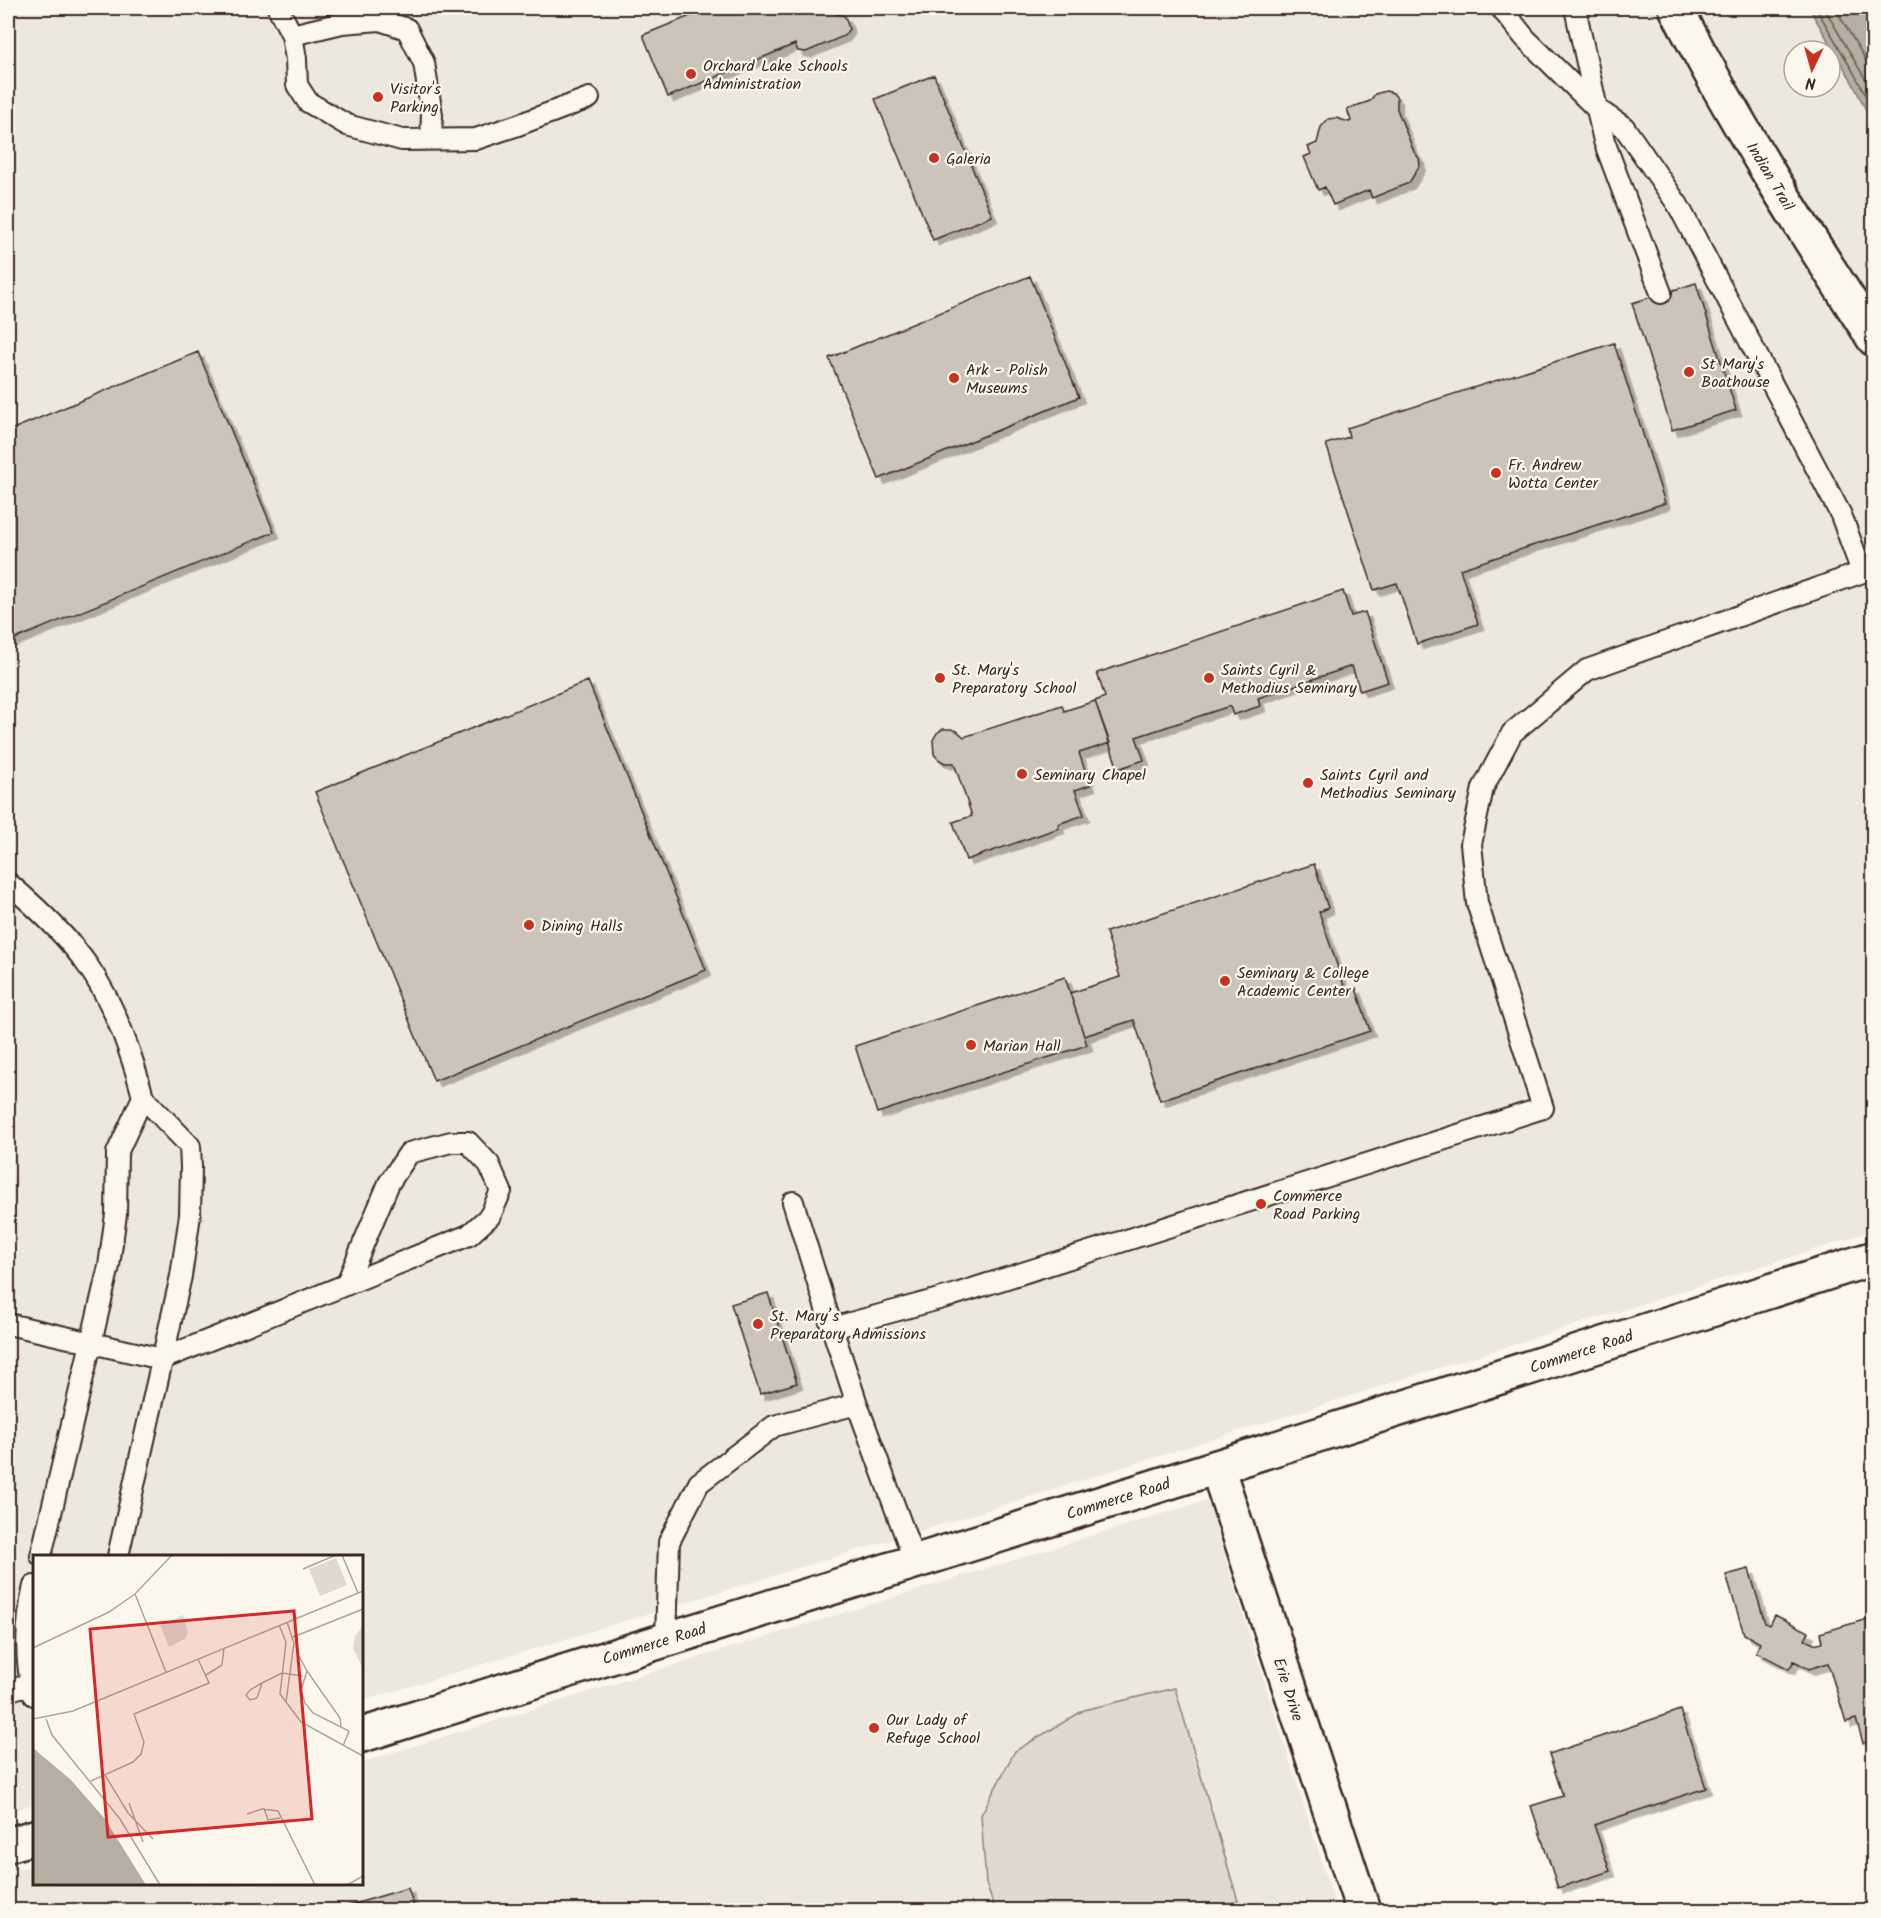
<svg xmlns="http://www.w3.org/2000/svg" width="1881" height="1918" viewBox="0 0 1881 1918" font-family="Kalam,sans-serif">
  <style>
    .built { fill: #ede8dd; fill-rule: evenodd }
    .green { fill: #dfd9ce; stroke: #8d8276; stroke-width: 1.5 }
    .water { fill: #b6aea2; stroke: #85796d; stroke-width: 1.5 }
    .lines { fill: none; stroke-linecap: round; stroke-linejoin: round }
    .shore { stroke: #6c5f53; stroke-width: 1.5 }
    .building { fill: #ccc4b9; stroke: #3b2a1e; stroke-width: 1.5; filter: url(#shadow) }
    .service-casing { stroke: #3b2a1e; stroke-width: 24 }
    .minor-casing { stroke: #3b2a1e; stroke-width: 38 }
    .secondary-casing { stroke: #3b2a1e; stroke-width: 38 }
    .service { stroke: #fbf7ec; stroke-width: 20 }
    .minor { stroke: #fbf7ec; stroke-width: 33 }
    .secondary { stroke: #fbf7ec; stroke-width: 33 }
    .poi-dot { fill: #c8321e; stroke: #fbf7ec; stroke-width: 2 }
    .labels { text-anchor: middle; stroke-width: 4.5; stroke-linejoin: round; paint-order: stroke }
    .poi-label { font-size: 16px; fill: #3b2a1e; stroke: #fbf7ec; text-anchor: start }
    .street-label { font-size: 16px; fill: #3b2a1e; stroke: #fbf7ec }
    .inset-road { fill: none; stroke: #aea59a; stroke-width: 1.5 }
    .view { fill: #d62828; fill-opacity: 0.15; stroke: #d62828; stroke-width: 3 }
    .inset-edge { fill: none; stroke: #3b2a1e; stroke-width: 3 }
  </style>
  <defs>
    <filter id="shadow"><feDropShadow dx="5.5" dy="5.5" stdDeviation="0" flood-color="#0004"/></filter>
  </defs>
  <rect width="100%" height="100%" fill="#fbf7ec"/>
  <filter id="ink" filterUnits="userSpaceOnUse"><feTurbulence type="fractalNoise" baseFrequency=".0167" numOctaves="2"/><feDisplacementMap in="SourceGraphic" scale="12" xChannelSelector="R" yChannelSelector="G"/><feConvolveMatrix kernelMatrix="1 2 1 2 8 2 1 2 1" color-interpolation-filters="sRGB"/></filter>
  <g filter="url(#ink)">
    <path class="built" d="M8 8H1809L1849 76 1874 124 1873 1231 953 1521 362 1701V1556H34V1804L8 1812ZM1794 51H1830V87H1794Z
      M1207 1500 1337 1910H8V1873L34 1865V1884H362V1762Z"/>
    <path class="green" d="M1175 1688 1238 1901 1207 1910H995L986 1883 981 1815 1015 1751 1084 1710Z"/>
    <path class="water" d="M1809 8H1873V124L1849 76Z"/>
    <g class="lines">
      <path class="shore" d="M1816 8 1854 73 1874 111
        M1824 8 1874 94
        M1835 8 1874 74"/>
    </g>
    <path class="building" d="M710 8H832L834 13 845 16 849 29 844 36 806 52 798 51 795 44 668 97 643 35Z
      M934 75 992 216 933 240 875 99Z
      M1386 91 1393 93 1397 98V109L1414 152 1419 158 1420 165 1409 183 1372 198 1369 190 1333 205 1325 187 1318 190 1304 157 1311 154 1308 147 1317 143 1321 127 1328 119 1336 118 1349 122 1351 121 1347 109 1370 101 1375 94Z
      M1030 276 1079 397 879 479 829 358Z
      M1696 283 1736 410 1672 430 1632 303Z
      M1614 343 1665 503 1460 569 1478 624 1417 644 1397 583 1374 590 1326 444 1349 437 1347 428Z
      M198 352 274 532 8 642V431Z
      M1343 591 1351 616 1365 612 1388 682 1360 691 1352 666 1258 698 1260 706 1233 715 1230 706 1136 737 1144 760 1118 769 1095 701 1105 697 1097 673Z
      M588 681 706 970 434 1081 315 792Z
      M1095 701 1110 743 1079 753 1090 785 1075 790 1084 815 1058 824 1059 828 966 860 953 822 972 816 954 763H945L938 759 934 754 933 740 937 733 943 729H951L957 731 964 737 1062 705 1064 711Z
      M1314 864 1328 908 1319 912 1332 950 1346 992 1356 988 1370 1031 1160 1100 1134 1020 1084 1036 1070 993 1120 977 1106 932Z
      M1065 977 1087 1045 877 1113 855 1046Z
      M768 1293 797 1383 760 1394 731 1304Z
      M1749 1569 1765 1623 1770 1625 1775 1615 1809 1632 1805 1640 1814 1644 1822 1642 1820 1633 1874 1617V1741L1863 1743 1856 1719 1846 1722 1828 1663 1809 1669 1794 1661 1789 1669 1756 1652 1760 1643 1744 1634 1726 1575Z
      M1680 1710 1706 1788 1594 1825 1610 1871 1558 1888 1531 1806 1563 1796 1549 1754Z
      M408 1888 415 1910H334Z"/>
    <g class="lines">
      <defs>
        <path id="service" d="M278 8 292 35 296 59 297 85 308 102 347 125 402 140 476 139 518 125 589 98
          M1501 8 1525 38 1597 109 1624 127 1678 205 1841 515 1862 572
          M1575 8 1604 141 1661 293
          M292 35 342 23 380 20 407 29 424 63 432 115 431 139
          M8 883C35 906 68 937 88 966 115 1005 131 1051 143 1097
          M793 1202 832 1328
          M8 1324 162 1359 469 1235 490 1216 501 1191 489 1164 468 1142H451L409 1153 389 1183 346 1285
          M41 1556 109 1266 116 1214 117 1153 143 1097 190 1146 191 1167 190 1215 181 1276 118 1556
          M915 1562 857 1404 832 1328 950 1296 1543 1108 1477 903 1471 844 1483 788 1512 733 1587 670 1874 568
          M34 1586C26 1621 24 1661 34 1695
          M666 1639 669 1542 699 1483 774 1426 857 1404
          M8 1691 31 1683"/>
        <path id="minor" d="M1676 8C1734 122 1804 231 1874 339
          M1217 1467 1363 1910"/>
        <path id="secondary" d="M362 1735 1217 1467 1874 1258
          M8 1845 34 1837"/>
      </defs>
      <use href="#service" class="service-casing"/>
      <use href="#minor" class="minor-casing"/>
      <use href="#secondary" class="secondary-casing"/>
      <use href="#service" class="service"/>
      <use href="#minor" class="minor"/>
      <use href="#secondary" class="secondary"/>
    </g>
  </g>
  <g class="poi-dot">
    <circle cx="691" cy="74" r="6"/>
    <circle cx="378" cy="97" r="6"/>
    <circle cx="934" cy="158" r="6"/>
    <circle cx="1689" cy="372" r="6"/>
    <circle cx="954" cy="378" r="6"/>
    <circle cx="1496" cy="473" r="6"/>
    <circle cx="940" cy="678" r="6"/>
    <circle cx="1209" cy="678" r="6"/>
    <circle cx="1022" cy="774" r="6"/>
    <circle cx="1308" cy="783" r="6"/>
    <circle cx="529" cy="925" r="6"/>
    <circle cx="1225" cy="981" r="6"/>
    <circle cx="971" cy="1045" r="6"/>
    <circle cx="1261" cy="1204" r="6"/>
    <circle cx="758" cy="1324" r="6"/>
    <circle cx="874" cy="1728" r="6"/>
  </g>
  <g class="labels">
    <g class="poi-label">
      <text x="703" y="71">Orchard Lake Schools<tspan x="703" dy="18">Administration</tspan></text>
      <text x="390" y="94">Visitor's<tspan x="390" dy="18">Parking</tspan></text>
      <text x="946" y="164">Galeria</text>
      <text x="1701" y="369">St Mary's<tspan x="1701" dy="18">Boathouse</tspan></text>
      <text x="966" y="375">Ark - Polish<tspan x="966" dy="18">Museums</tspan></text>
      <text x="1508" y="470">Fr. Andrew<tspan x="1508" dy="18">Wotta Center</tspan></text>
      <text x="952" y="675">St. Mary's<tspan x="952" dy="18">Preparatory School</tspan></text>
      <text x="1221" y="675">Saints Cyril &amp;<tspan x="1221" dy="18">Methodius Seminary</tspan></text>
      <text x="1034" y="780">Seminary Chapel</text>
      <text x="1320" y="780">Saints Cyril and<tspan x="1320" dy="18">Methodius Seminary</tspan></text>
      <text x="541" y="931">Dining Halls</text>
      <text x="1237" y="978">Seminary &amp; College<tspan x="1237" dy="18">Academic Center</tspan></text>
      <text x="983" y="1051">Marian Hall</text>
      <text x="1273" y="1201">Commerce<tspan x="1273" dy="18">Road Parking</tspan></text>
      <text x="770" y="1321">St. Mary’s<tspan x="770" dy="18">Preparatory Admissions</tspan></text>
      <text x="886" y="1725">Our Lady of<tspan x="886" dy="18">Refuge School</tspan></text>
    </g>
    <g class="street-label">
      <text transform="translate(1771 176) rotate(59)" y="6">Indian Trail</text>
      <text transform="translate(1581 1351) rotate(-18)" y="6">Commerce Road</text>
      <text transform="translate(1118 1498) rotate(-17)" y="6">Commerce Road</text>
      <text transform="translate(654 1643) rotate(-17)" y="6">Commerce Road</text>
      <text transform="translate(1289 1689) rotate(72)" y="6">Erie Drive</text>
    </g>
  </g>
  <g transform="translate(33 1555)">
    <rect width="330" height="330" fill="#fbf7ec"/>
    <path d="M303 3 314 30 287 41 276 14ZM150 60 155 77 152 84 136 92 127 70ZM330 71V114L320 93 322 81Z" fill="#dfd9ce"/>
    <path d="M0 193 38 225 72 264 113 330H0Z" fill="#b6aea2"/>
    <path class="inset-road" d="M309 0 325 38M270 14 303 0M102 39 133 117M246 70 253 87 247 139 253 147 261 88 254 67M260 82 330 54M0 93 76 57 102 39 139 0M266 101 274 116 268 135 272 148 280 158 316 176 310 191M274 116 307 163 308 172M173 120 189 110 191 93M229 128 224 143 217 145 213 140 217 135 229 128 249 118 270 121M253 147 268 167 330 201M0 164 40 156 330 36M13 164 19 180 87 264 127 330M72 220 95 258 120 284M58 226 100 207 108 199 111 187 101 159 176 128 165 104M96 248 110 287M231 253 235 265 247 263M214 259 229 254 245 256 282 330M314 330 330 321"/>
    <path class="view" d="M261 56 279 264 75 282 57 74Z"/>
    <rect width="330" height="330" class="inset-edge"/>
  </g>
  <rect width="1881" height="1918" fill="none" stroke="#fbf7ec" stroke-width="30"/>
  <rect x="15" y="15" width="1851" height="1888" fill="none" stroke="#3b2a1e" stroke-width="2" filter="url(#ink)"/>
  <g transform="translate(1812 69) rotate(185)"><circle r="28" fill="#fbf7ec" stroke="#aea59a" stroke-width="1.5"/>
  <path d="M0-4.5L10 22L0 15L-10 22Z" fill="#c8321e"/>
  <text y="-9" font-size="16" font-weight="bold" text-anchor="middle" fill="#3b2a1e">N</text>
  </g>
</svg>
